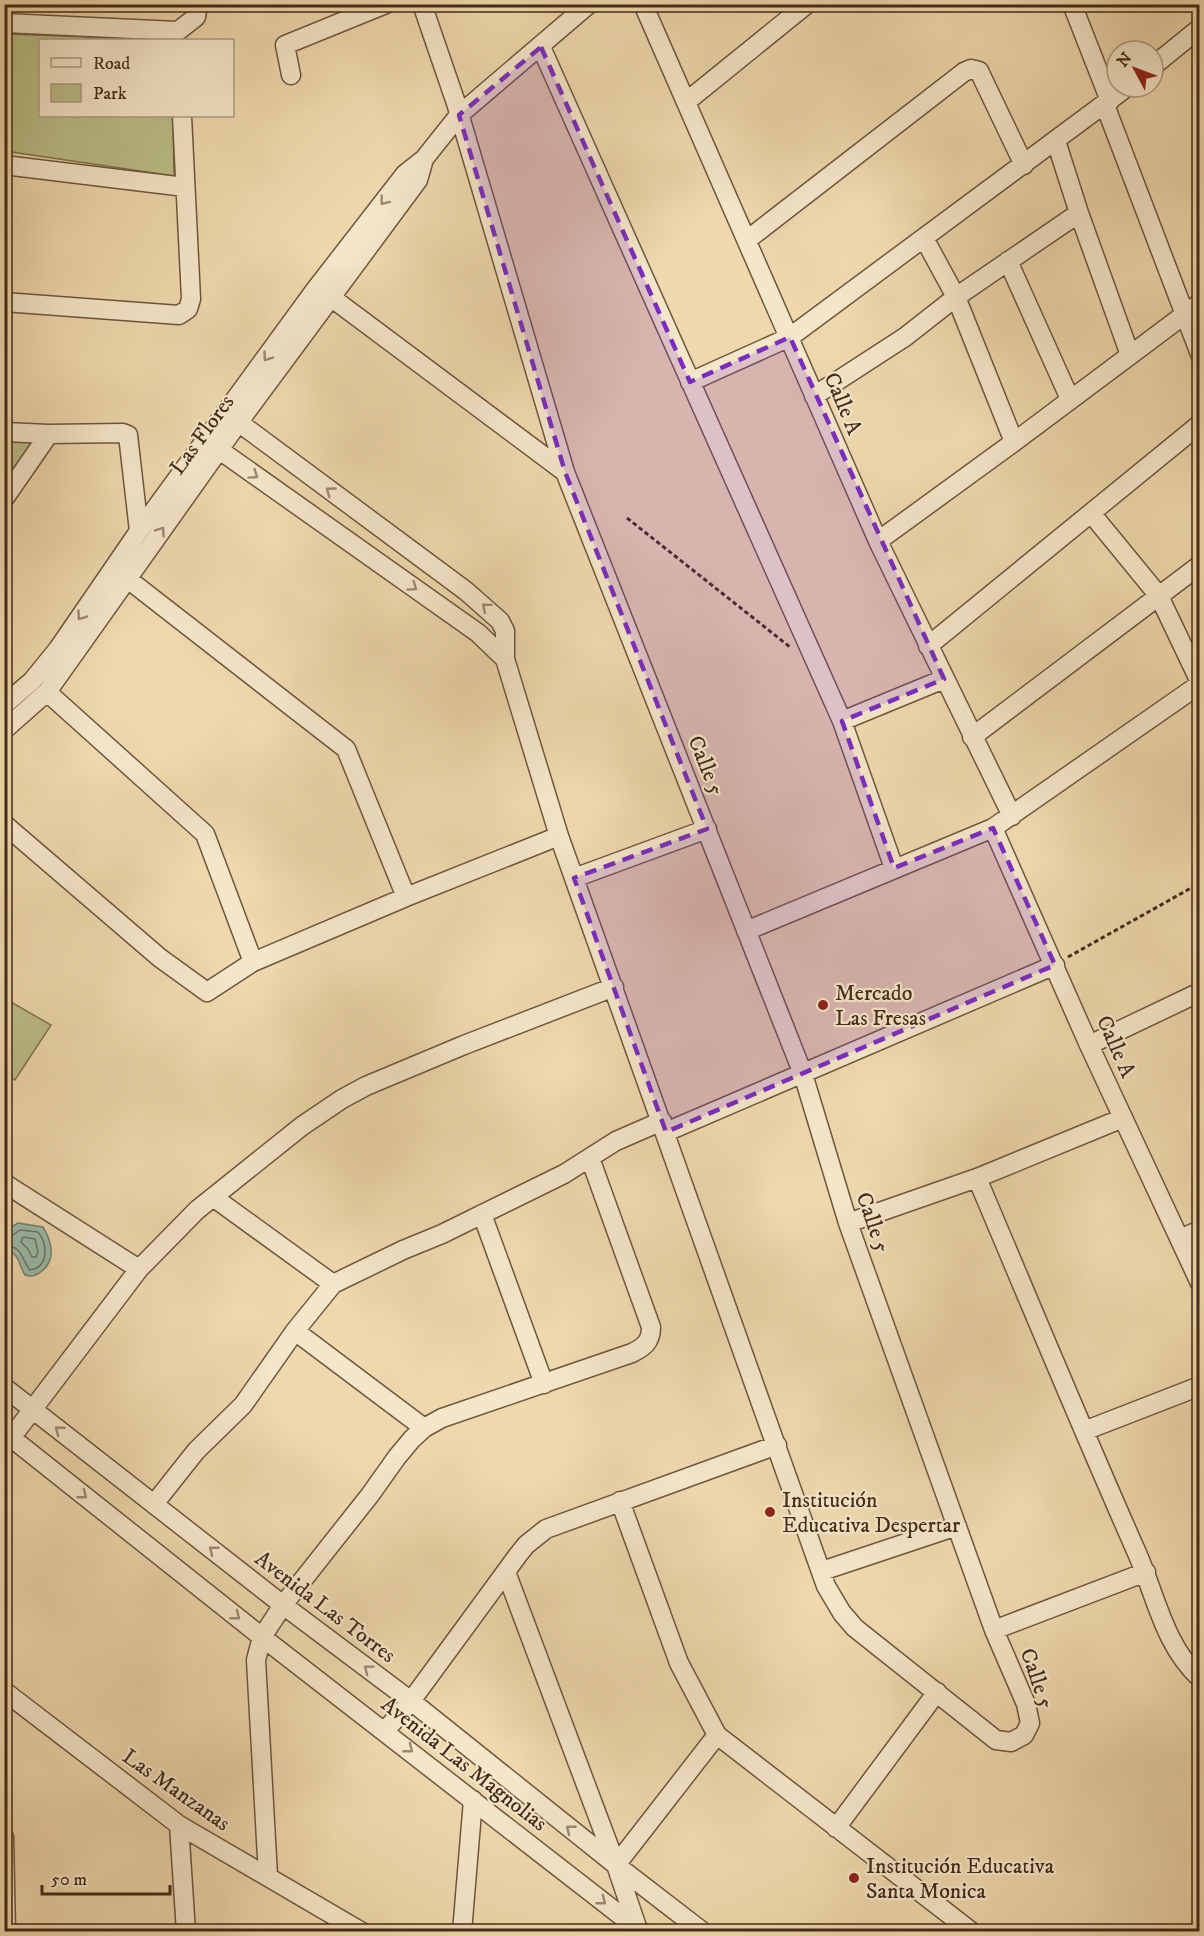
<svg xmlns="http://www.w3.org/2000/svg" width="1204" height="1936" viewBox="0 0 1204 1936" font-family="'IM FELL DW Pica',serif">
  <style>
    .green { fill: #bbbe87; stroke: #807450; stroke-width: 1.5 }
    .water { fill: #99baa9; stroke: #778070; stroke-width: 1.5 }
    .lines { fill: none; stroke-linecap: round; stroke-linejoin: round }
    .shore { stroke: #6e7262; stroke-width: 1.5 }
    .minor-casing { stroke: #6e563e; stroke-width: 21 }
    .path { stroke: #442a1a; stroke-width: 3; stroke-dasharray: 4.5 3; stroke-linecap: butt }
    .minor { stroke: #f4e6c9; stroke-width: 18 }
    .oneway { stroke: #9c8872 }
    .marked { fill: #7b2cbf; fill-opacity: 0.2; stroke: #7b2cbf; stroke-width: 4.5; stroke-dasharray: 12 8; stroke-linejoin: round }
    .poi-dot { fill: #8f2418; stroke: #f4e6c9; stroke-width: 2 }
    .labels { text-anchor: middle; stroke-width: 4.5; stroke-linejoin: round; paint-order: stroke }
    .street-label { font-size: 22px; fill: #442a1a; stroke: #f4e6c9 }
    .poi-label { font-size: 22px; fill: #442a1a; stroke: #f4e6c9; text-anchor: start }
  </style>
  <rect width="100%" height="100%" fill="#eed8ac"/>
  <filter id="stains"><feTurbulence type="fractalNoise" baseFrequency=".00333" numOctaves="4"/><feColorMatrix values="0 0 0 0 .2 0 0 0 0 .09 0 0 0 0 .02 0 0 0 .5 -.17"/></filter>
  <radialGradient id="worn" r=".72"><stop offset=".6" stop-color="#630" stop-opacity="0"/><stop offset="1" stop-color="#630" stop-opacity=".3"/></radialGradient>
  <path class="green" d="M5 34 170 40H40V116H173L174 176 5 151Z
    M5 437 40 440 5 491Z
    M4 998 51 1025 15 1080 5 1073Z"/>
  <path class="water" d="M18 1223 43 1227C51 1240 57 1259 42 1271 36 1276 32 1277 25 1275 18 1264 20 1253 5 1250V1235L11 1227Z"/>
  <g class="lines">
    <path class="shore" d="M23 1237 35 1239 38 1252 36 1257H32L28 1249 21 1242Z
      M4 1238 10 1237 20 1230 38 1232C48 1244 49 1267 30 1270 21 1259 23 1246 4 1245"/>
    <defs>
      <path id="minor" d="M643 4 878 541 1012 816
        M1072 4 1110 101
        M4 23 178 31 196 17 198 4
        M541 47 842 721 894 868
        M1153 66 1200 28
        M291 75 285 45 386 4
        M686 102 807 4
        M1105 105 1200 354
        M1056 141 1079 213 1130 355
        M4 165 185 187
        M924 238 956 297 1014 442
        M747 240 964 72 971 69 979 71 1024 165
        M1008 261 1070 399
        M332 298 565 472
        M4 302 179 315 188 309 191 299 182 116
        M690 382 790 337 1127 87
        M814 396 905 337 956 297 1079 213
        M226 413 466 591 500 621 505 631V659L559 836 826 1586 842 1613 855 1628 996 1740 1011 1742 1024 1735 1030 1723 1026 1704 994 1630 848 1223 803 1074 565 472 456 103 422 4
        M4 432 49 434 123 433 128 435 139 531
        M211 444 478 633 505 659
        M4 499 49 434
        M1091 513 1159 596 1200 682
        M878 541 1014 442 1200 303
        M120 573 346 749 406 897
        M928 646 1200 424
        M47 692 205 834 253 962
        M4 705 32 681 58 649 139 531 315 290 405 174 424 159 459 115 589 4
        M842 721 944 679
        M4 730 47 692 238 423 418 180 424 159
        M972 737 1200 565
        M4 824 160 958 207 992 253 962 406 897 559 836
        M993 828 1089 1045 1200 1283
        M574 878 707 829
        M746 931 993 828 1200 684
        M1089 1045 1200 992
        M666 1132 1055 965
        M977 1178C1030 1303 1082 1429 1137 1553 1156 1596 1164 1645 1200 1678
        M4 1183 139 1269
        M213 1197 333 1284 403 1250 442 1234 564 1174 616 1141 662 1121
        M482 1214 544 1384
        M848 1223 977 1178 1123 1118
        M1180 1239 1200 1230
        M295 1331 424 1428
        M4 1387 283 1605 411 1701 616 1865 703 1932
        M1084 1431 1200 1386
        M4 1432 262 1637 642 1932
        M11 1438 139 1269 197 1210 302 1126 342 1099 366 1086 464 1045 614 987
        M620 1501 679 1663 717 1735 972 1932
        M154 1504 196 1451 243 1405 295 1331 333 1284
        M822 1571 957 1526
        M506 1572 616 1865 637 1927
        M994 1630 1146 1572
        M4 1691 179 1825 362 1932
        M385 1731 411 1701 518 1555 526 1545 546 1529 777 1445
        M179 1825 186 1932
        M836 1828 937 1692
        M4 1837 6 1932
        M616 1865 717 1735
        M268 1876 256 1660 262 1637 283 1605 370 1495 397 1457 412 1439 424 1428 442 1418 632 1353C644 1347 651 1342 651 1327L590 1158
        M462 1932 473 1800"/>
    </defs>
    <use href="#minor" class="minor-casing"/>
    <path class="path" d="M627 518 790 647
      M1068 957 1200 883"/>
    <use href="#minor" class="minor"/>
  </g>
  <defs><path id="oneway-chevron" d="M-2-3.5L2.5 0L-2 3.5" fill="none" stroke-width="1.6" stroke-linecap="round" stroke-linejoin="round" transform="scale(1.5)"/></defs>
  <g class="oneway">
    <use href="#oneway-chevron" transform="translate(384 201) rotate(128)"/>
    <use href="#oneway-chevron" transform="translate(267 357) rotate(126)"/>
    <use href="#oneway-chevron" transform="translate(254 475) rotate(35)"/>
    <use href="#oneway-chevron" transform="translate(330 491) rotate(-144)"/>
    <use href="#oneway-chevron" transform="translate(161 531) rotate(-55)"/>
    <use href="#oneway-chevron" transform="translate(413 587) rotate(35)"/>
    <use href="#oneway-chevron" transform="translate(486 607) rotate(-140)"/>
    <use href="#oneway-chevron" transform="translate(81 616) rotate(125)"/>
    <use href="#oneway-chevron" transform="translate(59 1430) rotate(-142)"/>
    <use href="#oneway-chevron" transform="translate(83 1495) rotate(38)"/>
    <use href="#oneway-chevron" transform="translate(213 1550) rotate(-142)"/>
    <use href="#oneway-chevron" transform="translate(236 1616) rotate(38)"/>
    <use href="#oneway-chevron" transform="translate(368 1669) rotate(-143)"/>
    <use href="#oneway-chevron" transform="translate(409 1749) rotate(38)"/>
    <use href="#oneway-chevron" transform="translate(570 1829) rotate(-141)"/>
    <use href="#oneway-chevron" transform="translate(602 1901) rotate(38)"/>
  </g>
  <path class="marked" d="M541 47 690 382 790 337 944 679 842 721 894 868 993 828 1055 965 666 1132 574 878 707 829 565 472 459 115Z"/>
  <g class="poi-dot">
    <circle cx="823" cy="1005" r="6"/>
    <circle cx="770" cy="1512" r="6"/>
    <circle cx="854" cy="1878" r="6"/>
  </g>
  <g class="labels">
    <g class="street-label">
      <text transform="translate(844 403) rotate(67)" y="8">Calle A</text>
      <text transform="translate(201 434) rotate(-54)" y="8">Las Flores</text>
      <text transform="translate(707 765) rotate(68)" y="8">Calle 5</text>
      <text transform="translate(1117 1046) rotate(66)" y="8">Calle A</text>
      <text transform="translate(874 1222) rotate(71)" y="8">Calle 5</text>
      <text transform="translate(326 1606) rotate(37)" y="8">Avenida Las Torres</text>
      <text transform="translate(1038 1678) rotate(71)" y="8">Calle 5</text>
      <text transform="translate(465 1763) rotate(38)" y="8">Avenida Las Magnolias</text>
      <text transform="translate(177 1789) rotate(35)" y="8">Las Manzanas</text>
    </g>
    <g class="poi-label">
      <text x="835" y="1000">Mercado<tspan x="835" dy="25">Las Fresas</tspan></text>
      <text x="782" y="1507">Institución<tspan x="782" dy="25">Educativa Despertar</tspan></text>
      <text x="866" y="1873">Institución Educativa<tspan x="866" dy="25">Santa Monica</tspan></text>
    </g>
  </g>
  <rect width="1204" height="1936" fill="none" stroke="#eed8ac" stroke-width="24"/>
  <rect x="6" y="6" width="1192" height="1924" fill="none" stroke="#442a1a" stroke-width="3"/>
  <rect x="12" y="12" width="1180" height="1912" fill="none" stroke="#442a1a" stroke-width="1.5"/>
  <rect x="39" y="39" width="195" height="78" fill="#f4e6c9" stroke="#ae9b83" stroke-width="1.5"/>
  <rect x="51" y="58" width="30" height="9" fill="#f4e6c9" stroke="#ae9b83" stroke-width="1.5"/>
  <text x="93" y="69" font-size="18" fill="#442a1a">Road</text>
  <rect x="51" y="84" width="30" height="18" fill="#bbbe87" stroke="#ae9b83" stroke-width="1.5"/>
  <text x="93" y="99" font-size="18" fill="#442a1a">Park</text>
  <g transform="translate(1135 69) rotate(311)"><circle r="28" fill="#f4e6c9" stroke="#ae9b83" stroke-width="1.5"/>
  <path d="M0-4.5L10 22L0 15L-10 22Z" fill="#8f2418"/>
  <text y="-9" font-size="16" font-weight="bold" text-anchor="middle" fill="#442a1a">N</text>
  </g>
  <path d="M42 1885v9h128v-9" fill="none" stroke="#442a1a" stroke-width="3"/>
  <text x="51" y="1885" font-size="18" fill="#442a1a" stroke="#f4e6c9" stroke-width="4.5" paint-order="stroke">50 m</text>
  <rect width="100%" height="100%" filter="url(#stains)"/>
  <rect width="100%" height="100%" fill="url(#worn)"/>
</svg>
